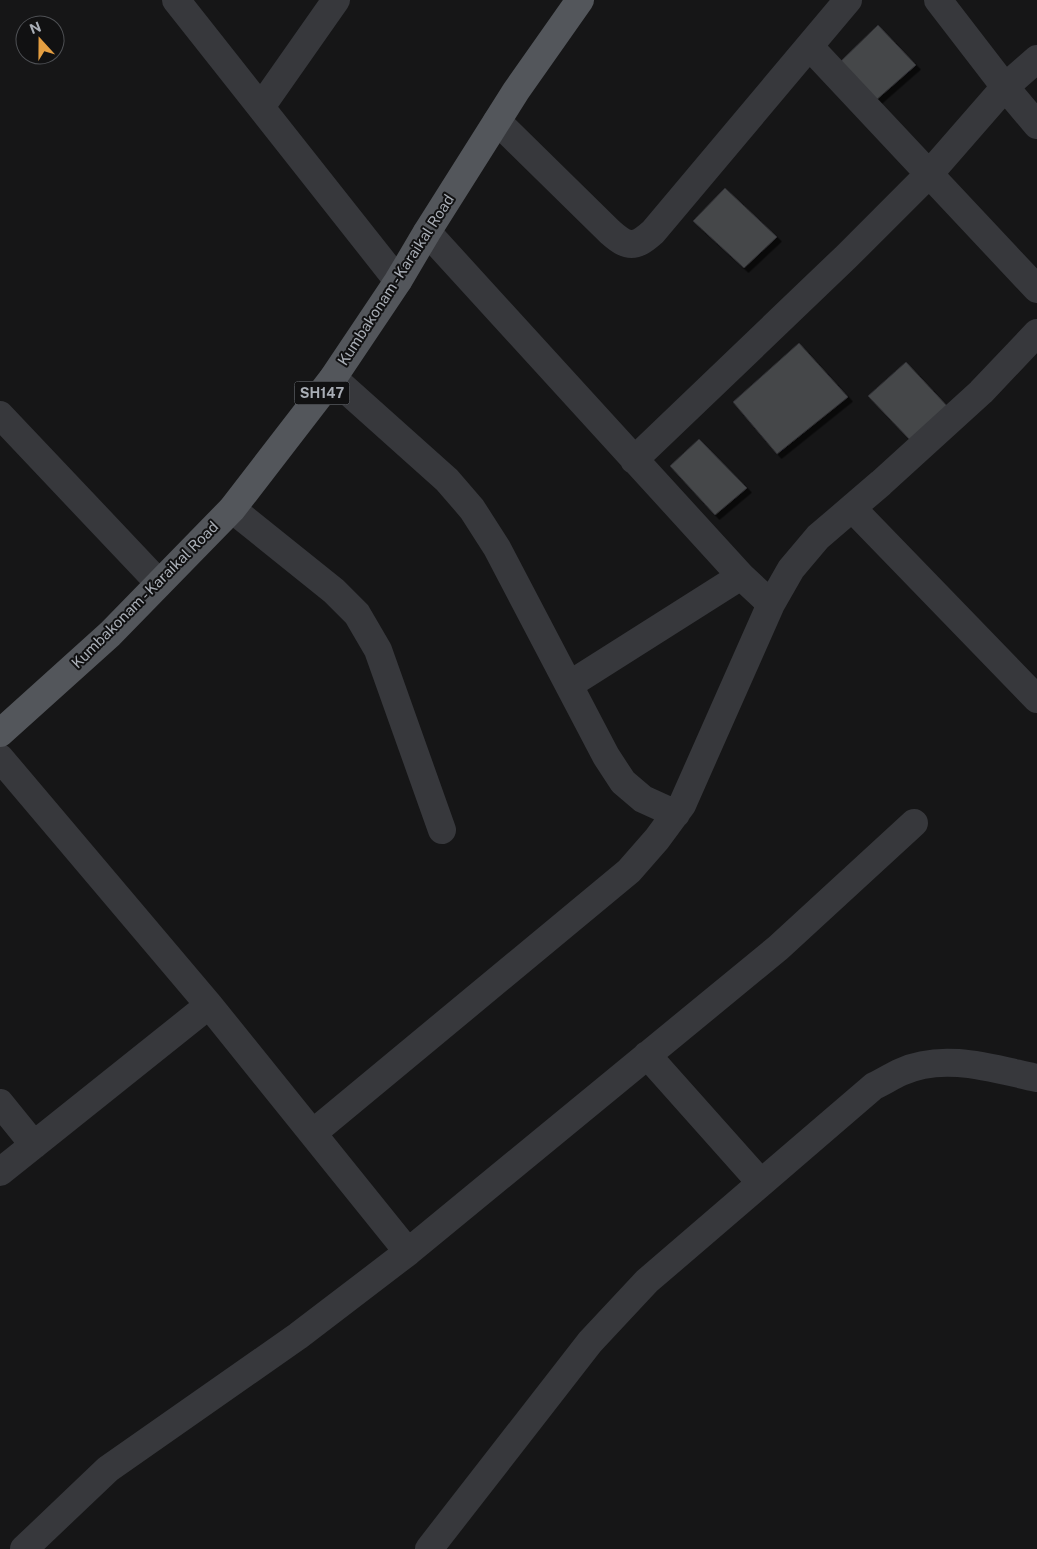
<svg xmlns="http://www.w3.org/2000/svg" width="1037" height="1549" viewBox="0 0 1037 1549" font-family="'Public Sans',sans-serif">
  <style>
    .building { fill: #45464a; stroke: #303033; filter: url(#shadow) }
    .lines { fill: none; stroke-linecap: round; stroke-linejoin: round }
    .minor { stroke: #37383c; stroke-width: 28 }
    .major { stroke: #53565b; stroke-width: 28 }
    .labels { text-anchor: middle; stroke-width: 4; stroke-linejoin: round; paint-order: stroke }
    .shield { fill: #111112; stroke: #7b7f85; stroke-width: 1 }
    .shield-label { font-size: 14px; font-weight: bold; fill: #a9aeb6 }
    .street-label { font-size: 15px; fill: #a9aeb6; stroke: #111112 }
  </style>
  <defs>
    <filter id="shadow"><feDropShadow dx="4.5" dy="4.5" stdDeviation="0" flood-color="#0009"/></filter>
  </defs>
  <rect width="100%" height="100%" fill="#161617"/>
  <path class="building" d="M878 25 916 65 875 101 838 64Z
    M725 188 777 237 744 268 693 221Z
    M799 343 848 397 777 454 733 402Z
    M906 362 949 408 910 440 868 396Z
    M699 439 747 488 715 515 670 466Z"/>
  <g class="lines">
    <path class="minor" d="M176 0 398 281
      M938 0 1005 87 1037 125
      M810 47 1037 289
      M261 107 336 0
      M497 121 610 232C628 248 635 248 653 232L848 0
      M427 232 741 576 771 604
      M333 378 447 480 472 509 497 548 606 756 623 782 643 799 676 814
      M0 415 159 583
      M634 460 846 257 930 173 1005 87 1037 59
      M852 508 1037 699
      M232 509 334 591 357 614 378 650 442 830
      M569 685 741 576
      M0 758 209 1005 408 1252
      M647 1055 761 1183
      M0 1103 34 1145
      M313 1133 629 871 657 839 682 805 771 604 791 569 818 537 881 483 981 392 1037 333
      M0 1172 209 1005
      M24 1549 108 1469 298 1336 408 1252 778 948 914 823
      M429 1549 590 1342 647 1281 874 1086C883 1082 892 1076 901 1072 944 1052 994 1069 1037 1078"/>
    <path class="major" d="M0 733 110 634 232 509 333 378 398 281 427 232 516 91 580 0"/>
  </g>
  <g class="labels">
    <rect class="shield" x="294.5" y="381.5" width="55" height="23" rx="4"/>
    <g class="shield-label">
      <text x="322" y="398">SH147</text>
    </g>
    <g class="street-label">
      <text transform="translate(396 280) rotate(-57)" y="5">Kumbakonam - Karaikal Road</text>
      <text transform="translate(145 595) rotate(-45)" y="5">Kumbakonam - Karaikal Road</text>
    </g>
  </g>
  <g transform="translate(40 40) rotate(339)"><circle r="24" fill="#111112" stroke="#4e5054"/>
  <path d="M0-4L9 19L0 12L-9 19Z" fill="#e49e41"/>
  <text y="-8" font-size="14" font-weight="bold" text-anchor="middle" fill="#a9aeb6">N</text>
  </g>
</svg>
